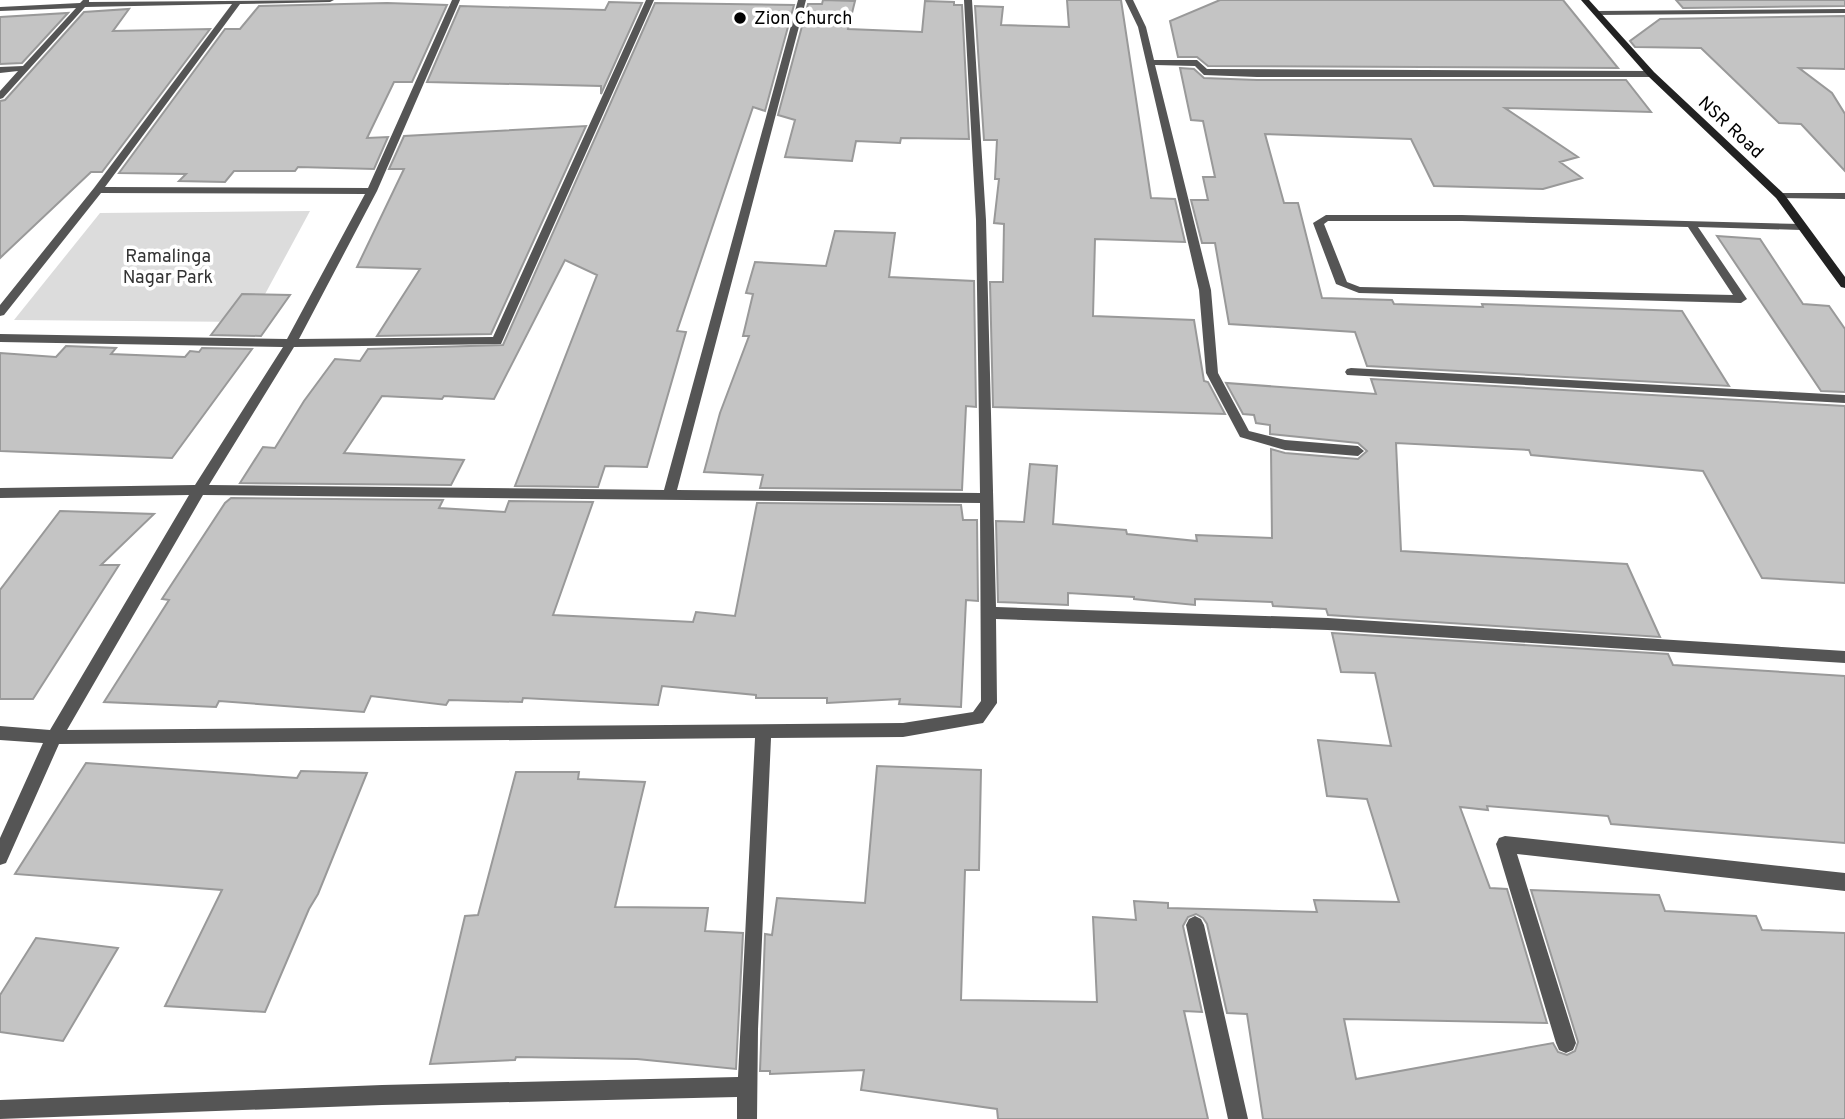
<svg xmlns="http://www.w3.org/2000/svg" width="1845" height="1119" viewBox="0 0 1845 1119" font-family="Overpass,sans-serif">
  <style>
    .green { fill: #dcdcdc }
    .building { fill: #c4c4c4; stroke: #999; stroke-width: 2 }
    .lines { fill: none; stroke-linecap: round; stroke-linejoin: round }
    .service { fill: #555; fill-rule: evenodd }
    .minor { fill: #555; fill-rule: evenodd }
    .secondary { fill: #222; fill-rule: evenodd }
    .poi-dot { fill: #000; stroke: #fff; stroke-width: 2.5 }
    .labels { text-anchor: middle; stroke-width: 7; stroke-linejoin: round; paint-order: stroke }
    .far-poi-label { font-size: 18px; fill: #000; stroke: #fff; text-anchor: start }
    .far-street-label { font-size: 18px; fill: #000; stroke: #fff }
    .far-park-label { font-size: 18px; fill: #333; stroke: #fff }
  </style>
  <rect width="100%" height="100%" fill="#fff"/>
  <path class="green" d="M310 211 250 322 14 320 100 213Z"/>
  <path class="building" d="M823 0 855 1 848 29 922 32 925 1 954 2V5H962L969 139 901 138 900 143 856 141 852 161 785 157 795 120 778 115 808 4H822Z
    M1067 0H1121L1151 198 1175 199 1185 242 1095 239 1093 316 1194 320 1204 381 1208 382 1225 414 993 407 990 282H1003L1004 224 994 223 999 179H995L997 140H984L975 6 1003 7 1001 25 1069 27Z
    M1220 0H1563L1618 68 1208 66 1197 57H1178L1170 21Z
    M1676 0H1845V6L1683 8Z
    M609 2 642 3 601 94V86L427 82 460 6 605 10Z
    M387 3 447 5 412 82H394L367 138 388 137 374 169 298 167 295 171H234L225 182 179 181 186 174 119 173 225 29H240L259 6Z
    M655 3 794 5 765 111 753 107 677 331 686 332 647 467 605 466 598 487 515 486 597 275 565 260 494 399 444 396 442 399 382 396 344 453 464 460 451 485 240 483 263 447 275 448 304 401 335 359 360 361 368 349 503 345Z
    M129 9 113 31 210 29 102 172H91L0 258V101L5 100 84 12Z
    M68 13 22 63 0 64V17Z
    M1845 16V69L1799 68 1832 93 1845 114V171L1801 124 1779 123 1701 48 1635 47 1630 41 1660 19Z
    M1180 68 1194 69 1204 78 1257 80H1626L1651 112 1505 108 1578 157 1560 162 1582 178 1543 189 1434 186 1411 139 1265 134 1284 203H1298L1322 298 1392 300 1394 304 1483 307 1482 304 1682 311 1729 386 1367 366 1355 332 1229 324 1215 243H1202L1191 200H1208L1203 177H1215L1203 121 1191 120Z
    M586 126 491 334 377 336 420 269 357 267 404 169H389L404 136Z
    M835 231 895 233 889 277 974 281 976 407 966 406 962 490 760 488 763 475 704 472 720 413 749 336H743L753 294 746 293 755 262 826 266Z
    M1717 236 1760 239 1803 304 1829 306 1845 329V392L1821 391Z
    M242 294 290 295 261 336 211 335Z
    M66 346 116 348 111 354 185 357 190 351 199 352 202 348 252 349 172 458 0 451V353L56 357Z
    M1371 379 1845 406V583L1762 578 1703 471 1531 455 1529 450 1396 443 1401 551 1627 564 1660 637 1328 615 1326 609 1273 606 1272 602 1195 599V605L1134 599V597L1068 593V605L998 602 996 521 1024 522 1030 464 1057 466 1053 524 1126 530 1127 534 1197 541 1196 535 1272 538 1271 449 1285 453 1358 459 1367 451 1358 443 1270 434V425L1256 423 1254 415 1243 414 1226 383 1376 394Z
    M231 498 443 500 439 508 505 512 509 501 593 502 553 615 693 622 696 612 735 616 757 503 961 505 963 520H977L978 601 966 600 961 707 899 704 900 699 827 703V698H756V695L662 686 658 705 523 698 522 702 449 700 446 705 371 696 364 712 219 701 216 707 104 702 169 600 162 599 225 503Z
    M60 511 154 514 101 565H119L33 699H0V590Z
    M1332 633 1668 654 1673 665 1845 676V843L1611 824 1608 816 1487 806 1488 810 1460 807 1490 888 1507 889 1547 1023 1344 1019 1356 1079 1553 1043 1558 1052 1567 1055 1575 1051 1578 1042 1531 890 1659 895 1665 911 1756 916 1762 930 1845 933V1119H1263L1247 1014 1227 1013 1207 924 1203 918 1196 914 1188 917 1183 926 1202 1012 1184 1011 1208 1119H998L997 1109 861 1090 864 1070 770 1074V1071H760L765 934 772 935 777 898 865 903 877 766 981 770 979 870H965L961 1000 1097 1002 1093 917 1136 920 1134 901 1168 903V908L1317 912 1314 900 1399 902 1367 799 1327 796 1318 740 1391 746 1375 673 1341 672Z
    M86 763 297 778 301 771 367 773 318 894 309 909 265 1012 165 1006 222 890 15 874Z
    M516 772H579L578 779 645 782 615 907 708 908 705 931 743 933 736 1069 637 1059 516 1057 515 1060 430 1064 465 916 478 915Z
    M36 938 118 948 63 1041 0 1032V995Z"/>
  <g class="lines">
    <path class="service" d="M1326 215H1462L1801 224 1806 227 1801 230 1698 227 1747 299 1741 303 1359 293 1336 284 1313 223ZM1328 221H1462L1688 227 1733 295 1360 287 1347 282 1324 224Z"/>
    <path class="minor" d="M83 0H89V2L334 0 330 2 240 4 105 187 368 188 452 0H460L377 191 299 339 493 337 646 0H654L501 344 294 347 209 485 664 490 798 0H806L677 490 980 493 976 220 964 0H972L986 220 996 607 1328 618 1845 651V663L1328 630 996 619 997 703 983 723 903 737 771 738 758 1029 757 1119H737V1097L382 1105 0 1119V1100L382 1085 738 1077 755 738 59 744 6 863 0 865V838L43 743 0 740V726L50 730 189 495 0 498V488L195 485 283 347 0 342V334L287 339 365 194 101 193 4 315 0 316V305L94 188 232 4 85 7 3 98 0 99V91L18 71 0 73V67L23 66 76 8 0 11V7L80 3ZM203 495 980 503 981 701 973 712 903 723 67 730Z
      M1125 0H1133L1146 27 1154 60H1197L1207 69 1651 71 1655 74 1651 77H1257L1204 75 1195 66 1155 65 1211 290 1218 373 1249 431 1285 440 1358 446 1364 451 1358 456 1285 450 1240 437 1206 373 1199 290 1138 27Z
      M1845 9V13L1597 15 1593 13 1597 11Z
      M1780 193H1845V199L1776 198V194Z
      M1351 368 1845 395V403L1347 375 1345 372 1347 369Z
      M1505 836 1845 873V891L1517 854 1576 1043 1573 1050 1566 1053 1559 1050 1556 1043 1496 844 1499 838Z
      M1195 916 1201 919 1204 925 1248 1119H1228L1186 925 1189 919Z"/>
    <path class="secondary" d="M1581 0H1589L1654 72 1784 194 1845 277V288L1841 287 1776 198 1648 76Z"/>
  </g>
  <circle class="poi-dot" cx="740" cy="18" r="7"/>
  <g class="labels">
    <g class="far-poi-label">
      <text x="754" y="24">Zion Church</text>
    </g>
    <g class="far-street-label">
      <text transform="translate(1731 127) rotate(43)" y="6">NSR Road</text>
    </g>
    <g class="far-park-label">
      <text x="168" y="262">Ramalinga<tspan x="168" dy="21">Nagar Park</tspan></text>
    </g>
  </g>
</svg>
